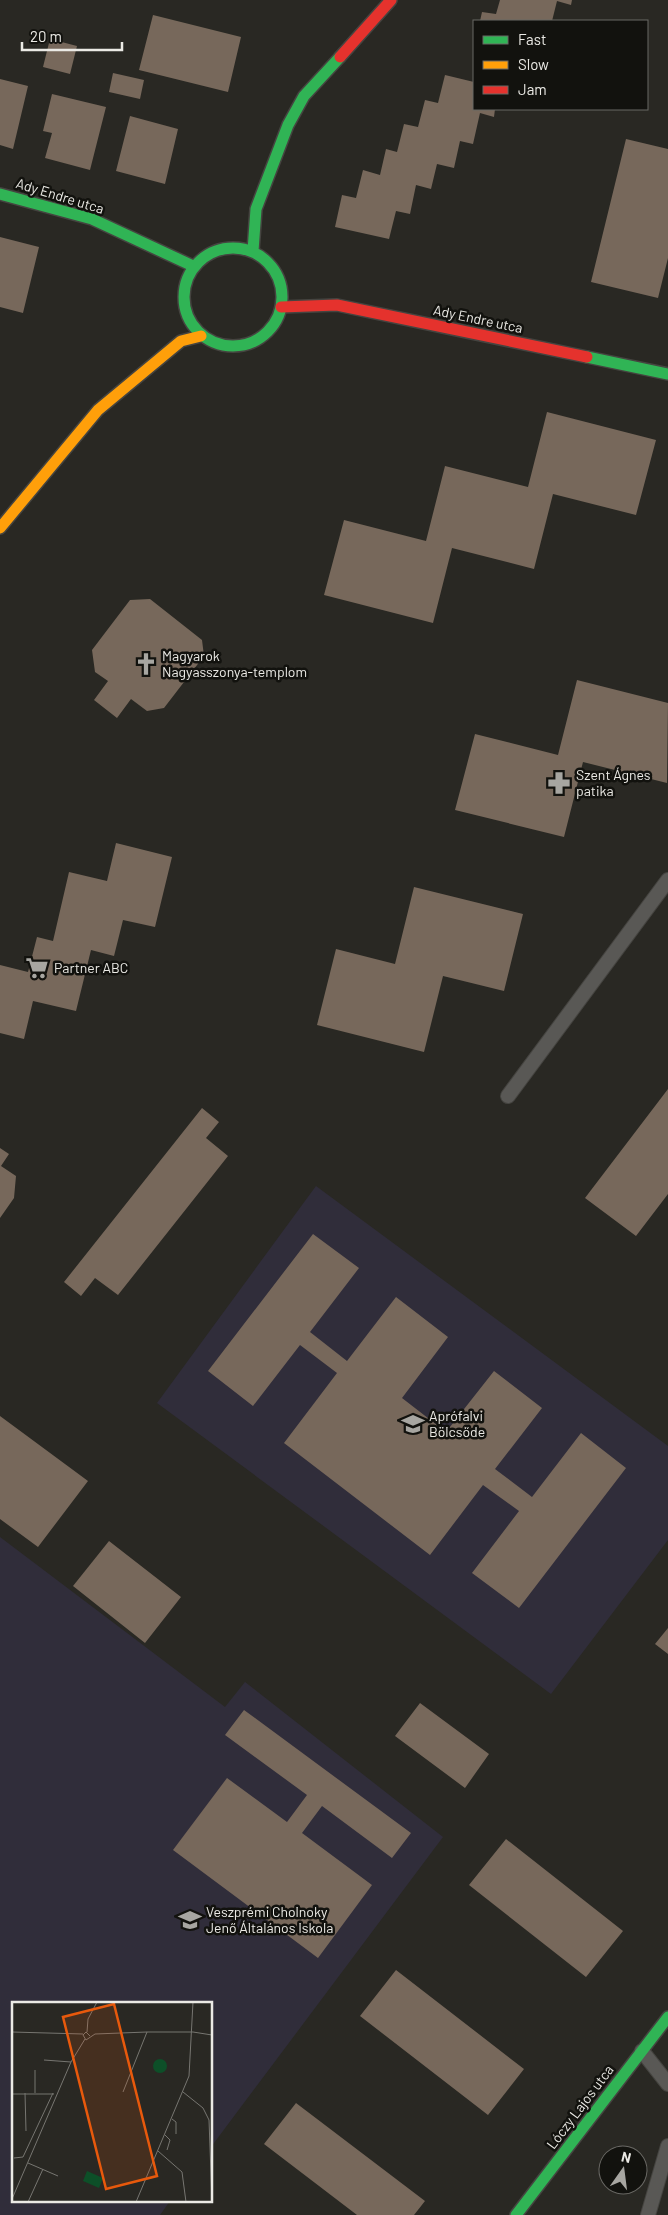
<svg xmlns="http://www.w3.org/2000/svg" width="668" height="2215" viewBox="0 0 668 2215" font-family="Barlow,sans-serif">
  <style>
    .education { fill: #302d3a }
    .building { fill: #77685b }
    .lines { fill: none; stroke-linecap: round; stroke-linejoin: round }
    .lane-casing { stroke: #454440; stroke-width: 16 }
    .fast-casing { stroke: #454440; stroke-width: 14 }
    .slow-casing { stroke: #454440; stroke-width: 14 }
    .jam-casing { stroke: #454440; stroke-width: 14 }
    .lane { stroke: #595855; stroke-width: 14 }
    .fast { stroke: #30b455; stroke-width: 11 }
    .slow { stroke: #ff9f0a; stroke-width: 11 }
    .jam { stroke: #e5322d; stroke-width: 11 }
    .labels { text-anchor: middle; stroke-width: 5; stroke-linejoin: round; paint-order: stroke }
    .street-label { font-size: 14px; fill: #ebeae5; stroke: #12120e }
    .poi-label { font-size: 14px; fill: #ebeae5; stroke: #12120e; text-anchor: start }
    .inset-road { fill: none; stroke: #777671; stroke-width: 1 }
    .view { fill: #e8590c; fill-opacity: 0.15; stroke: #e8590c; stroke-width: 2.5 }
    .inset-edge { fill: none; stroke: #ebeae5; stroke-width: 2.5 }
  </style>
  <rect width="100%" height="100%" fill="#292823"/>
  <path class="education" d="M316 1186 668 1446V1540L551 1694 157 1403Z
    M0 1537 225 1707 245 1682 443 1837 211 2147V2004H14V2201H170L160 2215H0Z"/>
  <path class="building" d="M500 0H572L571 5 557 1 552 21H480L482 12 496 14Z
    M153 15 241 37 228 92 139 70Z
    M50 39 77 46 70 74 43 67Z
    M113 73 144 80 140 99 109 92Z
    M445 75 474 82V109H495L494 117 480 113 473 144 460 141 454 168 437 164 431 189 416 185 410 214 396 211 389 239 335 227 342 195 356 198 363 170 380 175 386 149 397 152 404 124 418 127 425 100 438 103Z
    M0 79 28 86 13 149 0 145Z
    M52 94 106 107 90 170 45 158 52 133 43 131Z
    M130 116 178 129 165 184 116 171Z
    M626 139 668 149V258L658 298 591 282Z
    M0 237 39 247 23 313 0 307Z
    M547 412 656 440 636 515 553 494 534 569 452 548 433 623 324 595 344 520 426 541 445 466 528 487Z
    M150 599 202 640 204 656 164 708 147 711 131 699 117 718 94 700 108 681 95 672 92 650 130 600Z
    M577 680 668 703 667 783 583 762 564 837 455 810 475 734 558 755Z
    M116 843 172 857 155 927 123 920 114 956 91 950 76 1011 33 1001 24 1039 0 1033V965L28 972 37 937 53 941 69 872 107 881Z
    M414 887 523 914 504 991 443 976 424 1052 317 1025 336 949 395 964Z
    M668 1089V1194L636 1236 585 1198Z
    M202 1108 219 1122 206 1138 228 1156 118 1295 95 1278 81 1296 64 1282Z
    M0 1148 9 1154 1 1166 16 1176 14 1198 0 1218Z
    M313 1234 359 1268 310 1332 347 1361 396 1297 448 1337 402 1398 446 1432 494 1371 542 1408 495 1469 532 1497 581 1433 626 1468 519 1608 472 1573 519 1511 483 1485 430 1555 284 1443 337 1373 300 1345 253 1406 208 1371Z
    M0 1416 88 1481 38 1547 0 1519Z
    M109 1541 181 1597 145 1643 73 1586Z
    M668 1628V1654L655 1644Z
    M420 1703 489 1754 465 1788 395 1736Z
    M244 1710 411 1833 392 1858 322 1806 302 1833 372 1885 318 1958 173 1850 227 1778 287 1822 307 1795 225 1735Z
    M506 1839 623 1931 586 1977 469 1885Z
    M396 1970 524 2069 488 2115 360 2016Z
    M296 2103 425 2201 414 2215H357L264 2144Z"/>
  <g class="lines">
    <defs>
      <path id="lane" d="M508 1096 668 880
        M642 2051 668 2084
        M648 2215 668 2146"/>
      <path id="fast" d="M0 194 92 219 193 266
        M184 297a49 49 0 1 1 98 0a49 49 0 1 1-98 0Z
        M253 251 256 209 288 125 304 96 340 57
        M587 357 668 374
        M516 2215 668 2017"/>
      <path id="slow" d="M0 528 98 410 181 341 201 336"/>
      <path id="jam" d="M340 57 391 0
        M281 307 337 305 587 357"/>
    </defs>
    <use href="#lane" class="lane-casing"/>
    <use href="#fast" class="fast-casing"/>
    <use href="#slow" class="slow-casing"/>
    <use href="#jam" class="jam-casing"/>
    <use href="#lane" class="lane"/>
    <use href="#fast" class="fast"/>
    <use href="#slow" class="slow"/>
    <use href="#jam" class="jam"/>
  </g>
  <defs>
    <symbol id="church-bare" viewBox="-9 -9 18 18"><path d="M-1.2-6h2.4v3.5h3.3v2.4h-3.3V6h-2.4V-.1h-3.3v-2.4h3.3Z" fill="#a7a6a1" stroke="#12120e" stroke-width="2.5" paint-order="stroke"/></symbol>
    <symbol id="pharmacy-bare" viewBox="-9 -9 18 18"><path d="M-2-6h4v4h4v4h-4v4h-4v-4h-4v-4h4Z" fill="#a7a6a1" stroke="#12120e" stroke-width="2.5" paint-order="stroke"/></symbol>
    <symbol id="supermarket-bare" viewBox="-9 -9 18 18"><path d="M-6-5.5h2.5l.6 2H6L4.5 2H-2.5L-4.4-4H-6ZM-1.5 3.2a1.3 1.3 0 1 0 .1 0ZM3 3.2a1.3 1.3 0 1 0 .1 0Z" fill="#a7a6a1" stroke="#12120e" stroke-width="2.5" paint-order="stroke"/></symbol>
    <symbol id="school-bare" viewBox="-9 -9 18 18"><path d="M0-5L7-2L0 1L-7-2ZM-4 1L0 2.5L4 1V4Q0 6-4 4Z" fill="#a7a6a1" stroke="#12120e" stroke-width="2.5" paint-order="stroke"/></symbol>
  </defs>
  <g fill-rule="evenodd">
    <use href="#church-bare" x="130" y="648" width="32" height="32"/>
    <use href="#pharmacy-bare" x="543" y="767" width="32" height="32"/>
    <use href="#supermarket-bare" x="21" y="952" width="32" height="32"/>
    <use href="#school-bare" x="397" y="1408" width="32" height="32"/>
    <use href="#school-bare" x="174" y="1904" width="32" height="32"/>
  </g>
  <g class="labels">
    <g class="street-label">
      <text transform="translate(60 196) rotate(17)" y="5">Ady Endre utca</text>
      <text transform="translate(478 319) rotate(12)" y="5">Ady Endre utca</text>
      <text transform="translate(580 2107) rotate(-53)" y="5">Lóczy Lajos utca</text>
    </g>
    <g class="poi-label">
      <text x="162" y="661">Magyarok<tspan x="162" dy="16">Nagyasszonya-templom</tspan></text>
      <text x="576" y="780">Szent Ágnes<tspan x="576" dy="16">patika</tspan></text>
      <text x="54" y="973">Partner ABC</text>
      <text x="429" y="1421">Aprófalvi<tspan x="429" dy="16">Bölcsőde</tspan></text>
      <text x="206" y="1917">Veszprémi Cholnoky<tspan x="206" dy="16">Jenő Általános Iskola</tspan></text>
    </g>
  </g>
  <g transform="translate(12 2002)">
    <rect width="200" height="200" fill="#292823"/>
    <path d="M141 64a7 7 0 1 1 14 0a7 7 0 1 1-14 0ZM75 169 91 176 87 186 71 179Z" fill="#0d4f28"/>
    <path class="inset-road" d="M0 30 71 32M75 30 76 17 85 0M78 34 74 30 71 33 74 38 83 32 135 30H181L200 33M32 58 59 60M111 90 135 30M171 90 191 106 197 118 200 200M13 91 14 129M23 91V68M0 92H42M160 117 164 120V132M153 133 158 138 155 148M0 140V166M146 149 170 170 174 200M2 156 11 155 41 91M16 161 46 174M0 197 59 60 73 37M16 200 31 167M124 200 177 74 181 0"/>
    <path class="view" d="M102 2 145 174 94 187 51 15Z"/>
    <rect width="200" height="200" class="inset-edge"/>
  </g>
  <rect x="473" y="20" width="175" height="90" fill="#12120e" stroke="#696864"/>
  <rect x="483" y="36" width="25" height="8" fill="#30b455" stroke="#696864"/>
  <text x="518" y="45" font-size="15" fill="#ebeae5">Fast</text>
  <rect x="483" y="61" width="25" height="8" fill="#ff9f0a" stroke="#696864"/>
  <text x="518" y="70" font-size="15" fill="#ebeae5">Slow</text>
  <rect x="483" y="86" width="25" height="8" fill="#e5322d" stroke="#696864"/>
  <text x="518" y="95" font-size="15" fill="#ebeae5">Jam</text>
  <g transform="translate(623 2170) rotate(14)"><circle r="24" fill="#12120e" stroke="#696864"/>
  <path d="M0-4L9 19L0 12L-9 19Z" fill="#a7a6a1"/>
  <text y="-8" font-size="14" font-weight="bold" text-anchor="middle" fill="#ebeae5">N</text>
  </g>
  <path d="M22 42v8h100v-8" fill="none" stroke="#ebeae5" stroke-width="2.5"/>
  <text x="30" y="42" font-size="15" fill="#ebeae5" stroke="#12120e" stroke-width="4" paint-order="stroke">20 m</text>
</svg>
